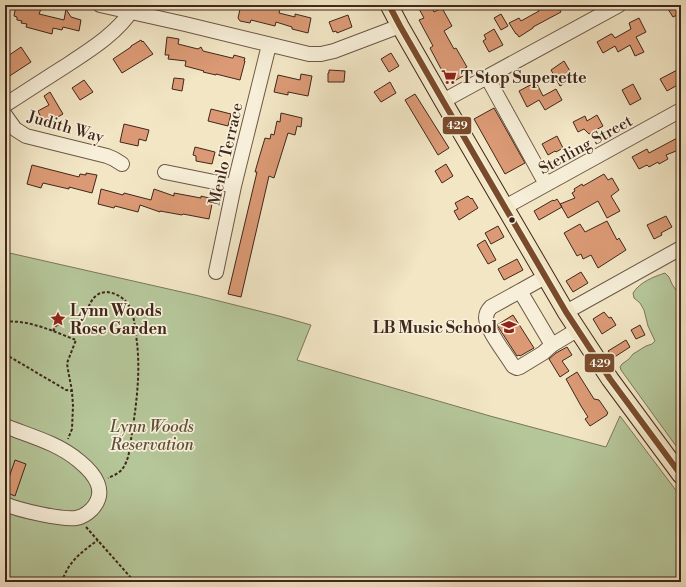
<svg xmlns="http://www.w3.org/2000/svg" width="686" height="587" viewBox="0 0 686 587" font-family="'Libre Bodoni',serif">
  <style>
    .green { fill: #b5c699; stroke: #7a765a }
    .building { fill: #db9a75; stroke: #40271b }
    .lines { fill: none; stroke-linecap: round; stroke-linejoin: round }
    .minor-casing { stroke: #6c5746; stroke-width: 16 }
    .major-casing { stroke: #40271b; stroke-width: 19 }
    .path { stroke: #40271b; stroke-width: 2; stroke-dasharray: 3 2; stroke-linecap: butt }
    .minor { stroke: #f7efd9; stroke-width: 14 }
    .major { stroke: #f2e6c5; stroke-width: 17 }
    .bus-1-casing { stroke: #f7efd9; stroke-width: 9 }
    .bus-1 { stroke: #7a4b2a; stroke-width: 6 }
    .bus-dot { fill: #40271b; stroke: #f7efd9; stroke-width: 1.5 }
    .labels { text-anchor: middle; stroke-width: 3.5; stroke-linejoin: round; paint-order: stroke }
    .poi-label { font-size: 16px; font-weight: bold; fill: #40271b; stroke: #f7efd9; text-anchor: start }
    .street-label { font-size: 16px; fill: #40271b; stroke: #f7efd9 }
    .park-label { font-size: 16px; font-style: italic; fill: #5d4f3a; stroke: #f7efd9 }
    .line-badge { stroke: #f7efd9; stroke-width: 1.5 }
    .badge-label { font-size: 11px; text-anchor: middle; font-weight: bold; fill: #fff }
  </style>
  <rect width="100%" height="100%" fill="#f2e6c5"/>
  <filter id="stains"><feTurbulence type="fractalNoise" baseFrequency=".005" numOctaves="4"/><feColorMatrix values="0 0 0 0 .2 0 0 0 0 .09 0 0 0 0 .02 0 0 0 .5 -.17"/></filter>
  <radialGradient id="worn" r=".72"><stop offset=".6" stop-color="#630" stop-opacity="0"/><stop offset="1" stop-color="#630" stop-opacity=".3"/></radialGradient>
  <path class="green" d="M5 252 195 295 279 316 311 325 297 360 490 416 606 447 620 416 681 497V582H5Z
    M665 273 669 277 672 284 681 298V451L676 446 621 370 620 367 622 364 629 359 633 354 646 346 652 344 655 341 648 326 644 310 640 303 634 298 633 293C640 282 653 277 665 273Z"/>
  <path class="building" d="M16 5H24L41 9 39 14 64 20 66 9 71 17 81 20 79 31 63 27 62 30 53 28 52 34 26 27 27 24 21 23 22 21 17 20V17L14 16Z
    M241 5H281L279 13 295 17V14L311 18 308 33 292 29V27L276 22 275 26 251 20 250 23 240 21 238 18Z
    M417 5H431L434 12 442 8 452 26 444 31 454 49 456 48 467 67 460 71 463 76 449 84 430 48 433 46 419 20 424 18Z
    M542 5H557L561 12 533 27V28L519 37 517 34H516L509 23 519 18 521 21 539 11 537 8Z
    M668 5H681V13L673 17 668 9 670 8Z
    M501 14 508 26 501 30 494 18Z
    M348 15 352 27 337 33 336 31 333 32 329 22Z
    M639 18 646 32 636 37 644 52 635 56 630 45 618 52 615 46 603 53 597 42 611 34H612L615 38 631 29 629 23Z
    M494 29 503 45 489 52 483 41 486 39 484 35Z
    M167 37 179 39 178 44 198 49 201 47 203 51 232 58H233L234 55 245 58 244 61H245L240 80 216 74V75L203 72 204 71 185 66 186 61 168 59 169 55H165Z
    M141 40 142 42 143 41 153 54 122 73 113 59 131 47V46Z
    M21 47 31 62 5 79V58Z
    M391 53 399 66 389 72 381 59Z
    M564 61 574 78 560 86 551 70Z
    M681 68V83L667 91 660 79Z
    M329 70 345 71 344 82H328V73H329Z
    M301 74 312 76 308 96 288 92V95L274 92 278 75 300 80Z
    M174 78 184 79 182 91 172 89Z
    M84 80 93 92 80 100 72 88Z
    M390 82 396 93 381 102 374 92Z
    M536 82 543 96 556 89 562 100 545 110 539 100 527 107 519 91Z
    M633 84 641 99 630 105 622 90Z
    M50 92 63 114 56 118 55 116 43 122 38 111 49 105 44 96Z
    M415 94 449 148 438 155 405 100Z
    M494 108 525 163 505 174 474 119Z
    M211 109 231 114 228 126 208 121Z
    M281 113 302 118 301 127 297 126 295 135 288 133 274 178 269 176 241 297 228 294 257 172H255L259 158 265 138 270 139 271 134 274 135 277 121 280 122Z
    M597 115 603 126 589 134 584 129 578 132 573 122 585 116 587 121Z
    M124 124 149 130 146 141 139 139 138 146 120 142Z
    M557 136 563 148 556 152 555 151 548 155 542 144Z
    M681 136V149L666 155 668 159 659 164 658 162 649 167 647 165 639 169 632 157 647 149 649 153Z
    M195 147 215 152 212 164 196 161V156L193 155Z
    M446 164 453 176 442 183 435 171Z
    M32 165 79 177 80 174 86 175V173L97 175 92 193 69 187V189L43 183 41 188 27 184Z
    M604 174 608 180 612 178 619 190 611 196 620 211 607 218 598 201 568 218 560 204 575 198 572 193 575 191 574 189 582 184 583 186Z
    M101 189 123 195 124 193 151 200 154 189 174 196V193L201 198V196L213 199 209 219 183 214 182 215 160 211V212L140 205 138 212 115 206 114 208 98 204Z
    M468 196 471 199 472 198 478 208 459 220 454 211 458 209 455 203Z
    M557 199 562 207 539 220 534 211 553 200 554 201Z
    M666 216 672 227 661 233 662 235 654 239 647 225Z
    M607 221 617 240 619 238 626 250 598 268 591 255 583 259 581 254 577 256 564 233 580 224 585 232Z
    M498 226 504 237 491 244 485 233Z
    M485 240 496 260 488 264 477 245Z
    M517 259 523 270 504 280 498 269Z
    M581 272 588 283 573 292 566 281Z
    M604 312 609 318 611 317 616 325 602 334 593 319Z
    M513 315 534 348 520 356 519 355 517 356 497 325Z
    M640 325 645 335 636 339 631 330Z
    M626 340 630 347 613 358 608 351Z
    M567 347 572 355 562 361 569 371 560 377 549 359 556 353Z
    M577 372 594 399 599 400 608 413 607 414V415L590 426 585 419 588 417 581 406 566 379Z
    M15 460 26 464 15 496 5 492V489Z"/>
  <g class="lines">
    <defs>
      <path id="minor" d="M100 5 185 24 309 54H321L334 51 400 26
        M487 77 546 184
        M443 101 619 5
        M5 105C25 92 45 79 64 67 90 50 118 33 134 7
        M5 115 15 129 26 136 107 156 114 159 122 164
        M165 172 234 186
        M505 207 681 110
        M216 272 234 186 269 45
        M545 277 520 291 552 345 577 330
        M520 291 491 307C488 310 486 313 486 318 487 331 506 354 513 366L517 368 520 367 543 353 552 345
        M566 312 681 248
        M5 426C30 436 58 443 79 461 95 474 108 491 92 509 88 513 83 517 76 518 62 520 18 510 5 504"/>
      <path id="major" d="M389 5 400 26 443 101 566 312 610 379 681 475"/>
    </defs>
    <use href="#minor" class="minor-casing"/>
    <use href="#major" class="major-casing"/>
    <path class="path" d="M53.5 320a4.5 4.5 0 1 1 9 0a4.5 4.5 0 1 1-9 0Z
      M85 316C88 309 90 300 97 295 108 287 126 297 130 308 134 316 135 326 136 335 141 368 137 400 132 433 130 444 130 458 123 468 120 473 113 476 108 478
      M5 322C28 319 55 332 76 340L67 363 68 370 72 391 73 406 72 429 68 439
      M53 331 57 324
      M5 354 61 387 66 390 72 391
      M86 527 132 579 163 582
      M61 582C63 578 65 574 67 570 74 557 87 548 98 540"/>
    <use href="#minor" class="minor"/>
    <use href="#major" class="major"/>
    <defs>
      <path id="bus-1" d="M389 5 400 26 443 101 566 312 610 379 681 475"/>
    </defs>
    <use href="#bus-1" class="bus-1-casing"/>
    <use href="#bus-1" class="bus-1"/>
  </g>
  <defs>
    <symbol id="supermarket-bare" viewBox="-9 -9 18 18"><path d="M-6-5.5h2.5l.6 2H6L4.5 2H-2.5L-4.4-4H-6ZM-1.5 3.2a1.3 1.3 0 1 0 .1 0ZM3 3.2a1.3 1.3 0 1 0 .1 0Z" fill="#8f2418" stroke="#f7efd9" stroke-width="2.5" paint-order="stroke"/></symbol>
    <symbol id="sight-bare" viewBox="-9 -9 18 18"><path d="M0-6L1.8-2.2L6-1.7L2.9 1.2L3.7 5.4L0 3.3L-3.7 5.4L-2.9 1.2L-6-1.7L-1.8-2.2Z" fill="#8f2418" stroke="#f7efd9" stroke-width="2.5" paint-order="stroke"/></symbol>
    <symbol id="school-bare" viewBox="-9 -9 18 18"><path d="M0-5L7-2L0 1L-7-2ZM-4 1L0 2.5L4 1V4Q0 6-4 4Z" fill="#8f2418" stroke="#f7efd9" stroke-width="2.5" paint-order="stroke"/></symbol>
  </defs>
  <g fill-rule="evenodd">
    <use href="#supermarket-bare" x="438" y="66" width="22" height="22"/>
    <use href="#sight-bare" x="47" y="308" width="22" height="22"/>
    <use href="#school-bare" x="498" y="316" width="22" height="22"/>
  </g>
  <circle class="bus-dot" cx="512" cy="220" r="3.5"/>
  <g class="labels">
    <g class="poi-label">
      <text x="461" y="83">T Stop Superette</text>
      <text x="70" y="316">Lynn Woods<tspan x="70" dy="18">Rose Garden</tspan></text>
      <text x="497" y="333" text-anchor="end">LB Music School</text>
    </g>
    <g class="street-label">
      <text transform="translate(66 126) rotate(16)" y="6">Judith Way</text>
      <text transform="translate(585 144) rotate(-29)" y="6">Sterling Street</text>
      <text transform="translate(225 154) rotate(-77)" y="6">Menlo Terrace</text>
    </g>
    <g class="park-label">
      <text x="152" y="432">Lynn Woods<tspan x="152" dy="18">Reservation</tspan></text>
    </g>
  </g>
  <g class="line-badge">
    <rect x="442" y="116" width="30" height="19" rx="4" fill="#7a4b2a"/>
    <rect x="584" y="353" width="31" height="20" rx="4" fill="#7a4b2a"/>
  </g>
  <g class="badge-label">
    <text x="457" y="129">429</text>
    <text x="600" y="367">429</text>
  </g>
  <rect width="686" height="587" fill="none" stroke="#f2e6c5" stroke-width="20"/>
  <rect x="6" y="6" width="674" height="575" fill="none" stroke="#40271b" stroke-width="2"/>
  <rect x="10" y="10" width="666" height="567" fill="none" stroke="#40271b"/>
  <rect width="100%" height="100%" filter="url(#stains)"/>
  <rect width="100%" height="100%" fill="url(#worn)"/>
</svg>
